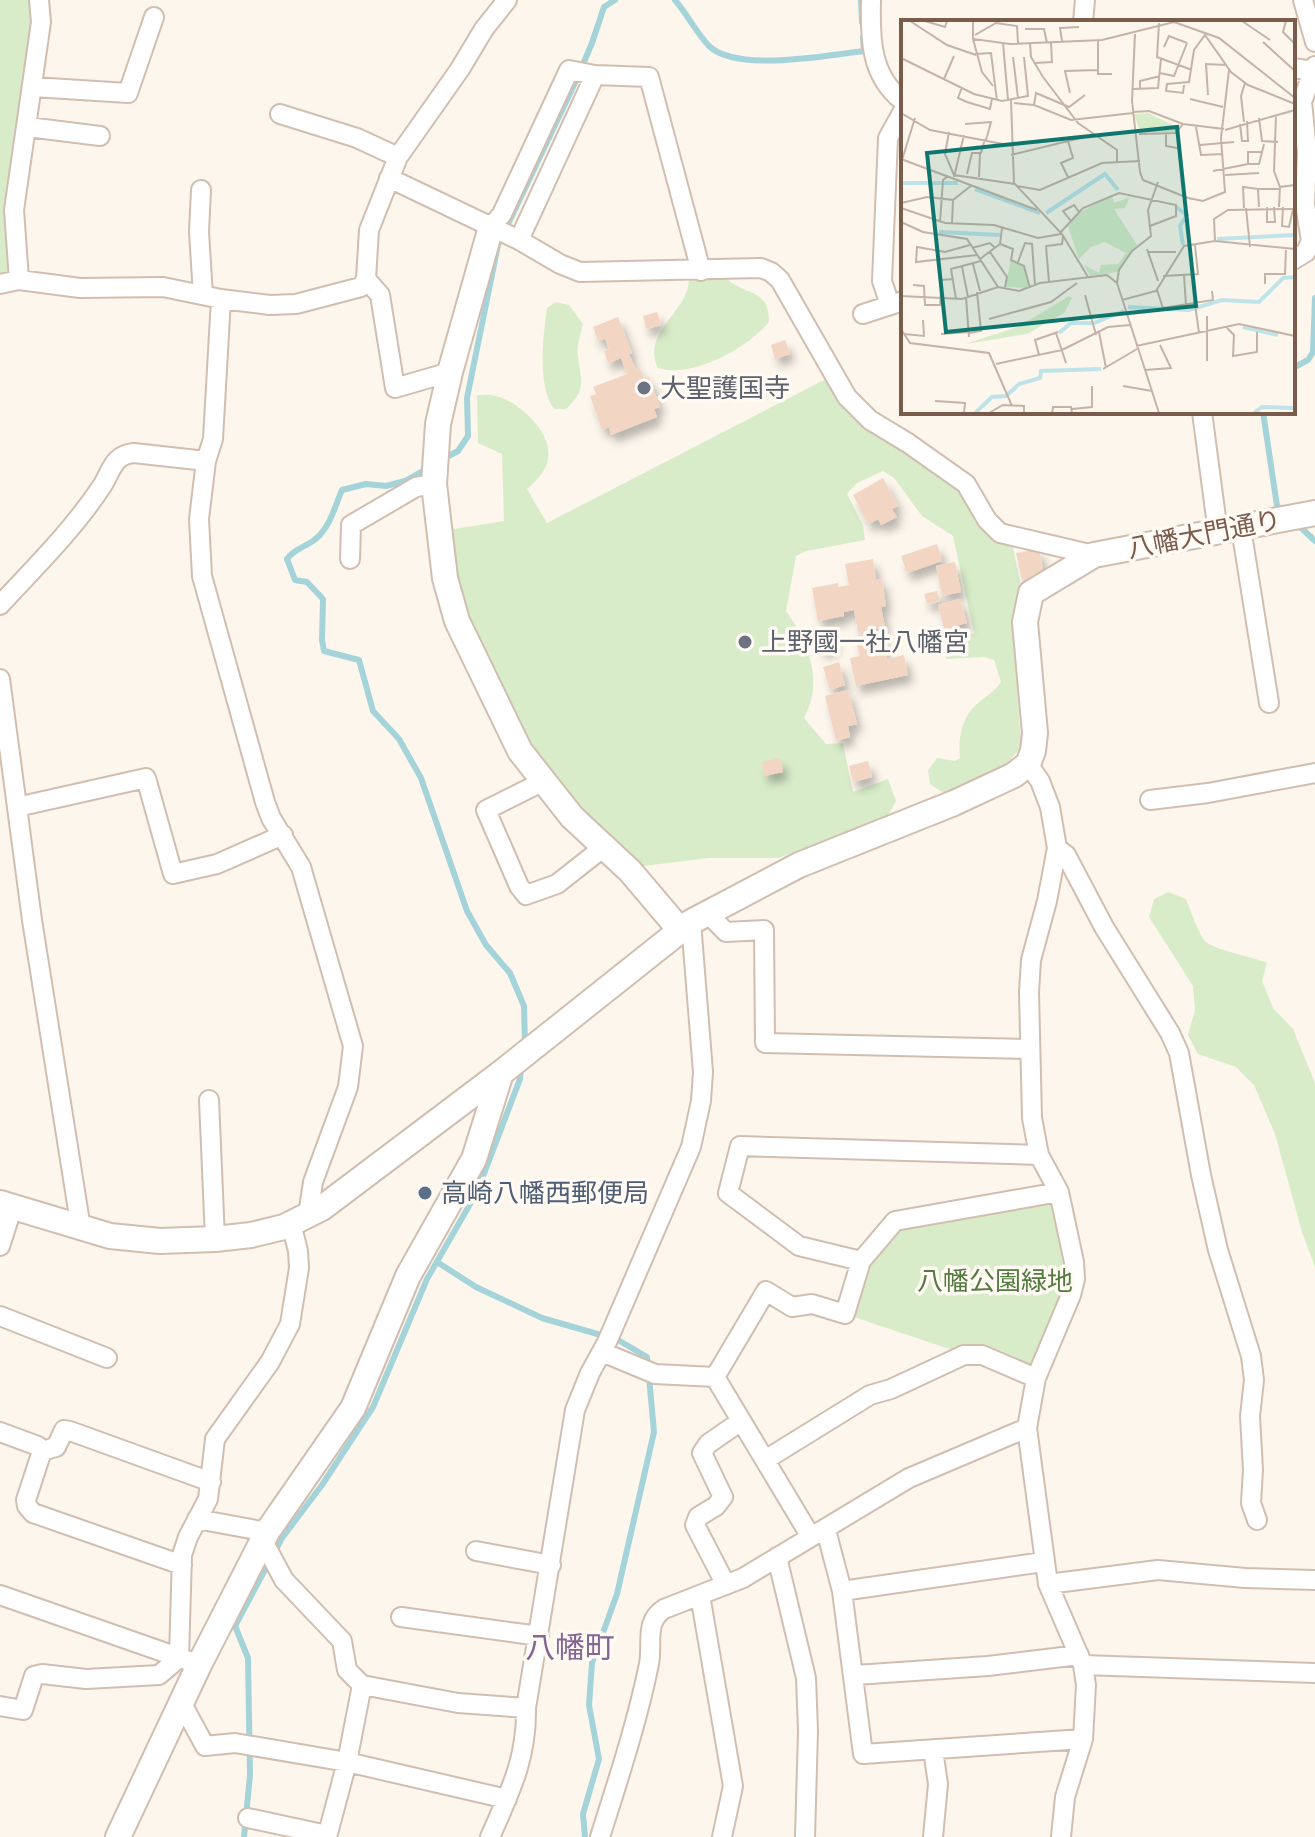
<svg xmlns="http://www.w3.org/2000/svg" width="1315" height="1837" viewBox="0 0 1315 1837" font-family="Helvetica,'Noto Sans JP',sans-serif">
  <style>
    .green { fill: #d8ecc9 }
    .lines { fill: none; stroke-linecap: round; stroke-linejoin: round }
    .stream { stroke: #a5d3da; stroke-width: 6 }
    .building { fill: #f3d5c3; filter: url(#shadow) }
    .minor-casing { stroke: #d1beb0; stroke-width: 22 }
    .tertiary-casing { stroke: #d1beb0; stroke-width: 28 }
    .minor { stroke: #fff; stroke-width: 18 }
    .tertiary { stroke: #fff; stroke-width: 24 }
    .worship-dot { fill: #6b7280; stroke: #fffaf3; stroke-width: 3 }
    .service-dot { fill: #5c6f8a; stroke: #fffaf3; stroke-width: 3 }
    .labels { text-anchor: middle; stroke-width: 7; stroke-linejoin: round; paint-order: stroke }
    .worship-label { font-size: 26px; fill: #5b616d; stroke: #fffaf3; text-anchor: start }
    .street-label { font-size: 26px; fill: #7a5c4d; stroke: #fffaf3 }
    .service-label { font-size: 26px; fill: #4e5e75; stroke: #fffaf3; text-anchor: start }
    .park-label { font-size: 26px; fill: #537a41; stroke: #fffaf3 }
    .quarter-label { font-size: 30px; fill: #846695; stroke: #fffaf3 }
    .inset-river { fill: none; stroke: #bfe3e8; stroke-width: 4 }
    .inset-road { fill: none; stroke: #c5b3a7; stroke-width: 2 }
    .view { fill: #0f766e; fill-opacity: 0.15; stroke: #0f766e; stroke-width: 4 }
    .inset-edge { fill: none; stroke: #7a5c4d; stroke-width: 4 }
  </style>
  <defs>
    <filter id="shadow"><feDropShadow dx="5" dy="8" stdDeviation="4" flood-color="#0004"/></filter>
  </defs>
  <rect width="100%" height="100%" fill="#fdf6ec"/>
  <path class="green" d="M0 0H35L11 275 0 278Z
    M725 277C745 297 769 287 769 322 748 348 692 379 658 368 640 333 689 312 689 279Z
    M556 302 569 305 583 324C581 334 576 346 578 356 581 381 587 389 566 409H554C537 386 543 336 547 308Z
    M826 379 849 415 905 449 953 485 997 537 1013 547 1021 588 1016 601 1013 621 1021 747 1007 764 951 794 940 791 930 784 928 770 937 758 955 761 960 758C958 739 961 718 977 704 986 696 994 692 1001 682L994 660 984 657 947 659 940 641 967 637 974 633 953 536 922 516 894 478 883 471 857 483 847 494 863 525 865 540 806 551 796 556 786 611C809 643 824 682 804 718L826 744 843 743 853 792 888 779 896 801 887 818 778 858H709L635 867 577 809 528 746 465 618 453 573 448 530 504 521 502 454 478 443 477 395C483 395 490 394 496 396 520 402 553 433 548 459 546 471 536 481 527 489L547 523Z
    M1168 892 1186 899C1190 909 1199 935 1205 941 1214 950 1253 957 1267 963L1262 981 1273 1008 1293 1029 1315 1083V1267L1302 1232 1275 1134 1254 1085 1236 1067 1198 1054 1188 1035 1195 1010 1193 986 1149 917 1154 899Z
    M1059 1192 1074 1262 1036 1378 845 1314 861 1261 895 1221Z"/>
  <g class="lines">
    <path class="stream" d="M675 0C687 14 696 32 709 46 737 73 827 55 864 51L863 37
      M861 0 862 22
      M1293 368 1308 360 1313 352 1315 298
      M1263 412 1277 506 1283 511
      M441 460 458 451 468 436 467 398 498 245 575 83 592 43 604 7 615 0
      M428 468 405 481 386 486 366 484 342 490C334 508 330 529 313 541 304 547 293 550 287 559L295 580 307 582 323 599 322 640 324 651 359 660 373 711 399 739 421 778 467 911 486 945 510 973 524 1006 525 1045
      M1297 524 1315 541
      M437 1262 476 1287 542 1318 618 1340 647 1357 648 1366
      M244 1837 250 1775 248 1658 235 1626 282 1538 322 1485 373 1407 427 1279 477 1192 520 1079 521 1068
      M585 1837 583 1814 599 1759 589 1705 592 1663 617 1594 654 1432 649 1377"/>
  </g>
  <path class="building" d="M657 312 661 325 646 329 643 316Z
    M618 317 632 353 629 354 636 370 640 369 644 379 649 377 660 407 654 409 657 417 611 435 609 427 602 430 590 396 596 394 593 387 627 374 621 358 608 363 604 351 609 349 605 338 598 341 593 327Z
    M785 340 790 354 775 359 771 345Z
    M883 478 898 506 892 509 897 517 881 525 878 519 869 524 853 495Z
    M937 544 942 561 907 573 901 556Z
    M1039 549 1044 575 1022 580 1016 553Z
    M873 559 876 580 882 579 886 606 881 607 885 627 858 632 854 610 844 612V616L818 621 812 588 838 583V587L849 585 845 564Z
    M955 562 961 592 942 596 936 566Z
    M937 591 940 601 927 604 924 594Z
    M960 599 967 623 944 629 938 605Z
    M881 630 887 659 904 655 908 675 856 686 850 658 860 656 855 636Z
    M832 635 835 646 821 651 817 640Z
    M839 662 845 685 830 690 823 667Z
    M848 690 857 724 848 726 850 737 836 741 825 696Z
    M780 758 783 772 764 776 762 762Z
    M868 761 872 777 853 782 849 766Z"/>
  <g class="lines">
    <defs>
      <path id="minor" d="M871 0C870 37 870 76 903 101
        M1303 0 1315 42
        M1083 22 1085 0
        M1293 68 1313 71
        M33 87 128 93 154 17
        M280 114 357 138 398 157
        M28 127 100 136
        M389 178 519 240 560 264 580 272 761 268 771 272 780 280 847 397 870 420 908 443 966 484 987 520 1000 533 1094 555
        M201 190 199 232 203 295
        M491 227 502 214 569 70 595 75 649 77 701 271
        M519 240 595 75
        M1293 260 1306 252 1311 241 1305 204 1307 152 1302 102 1315 66
        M366 279 380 295 395 388 450 372
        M19 280 14 210 41 22 39 0
        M0 284 19 280 80 288 163 287 221 299 270 305 296 304 361 287 366 279 369 230 398 157 460 69 484 29 507 0
        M221 299 213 439 206 461 199 519 202 576 265 802 271 818 301 867 353 1046 348 1087 313 1182 308 1215
        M890 305 882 281 888 138 903 111
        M863 314 903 301
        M1202 412 1218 533
        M1241 528 1269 703
        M350 559 351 525 416 487 434 484
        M0 605C35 567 73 530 102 486 112 470 113 455 134 453L206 461
        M0 679 32 920 81 1229
        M1028 764 1040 781 1050 807 1057 848 1047 901 1031 960 1029 992 1032 1118 1039 1155 1059 1192 1074 1262 1075 1279 1071 1295 1036 1378 1027 1428 1048 1584 1083 1665 1086 1685 1083 1739 1065 1797 1061 1837
        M542 782 486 810 519 886 526 895 557 884 604 847
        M1150 800 1208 793 1315 773
        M17 807 146 778 173 874 217 864 283 835
        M1057 848 1066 855 1104 927 1170 1033 1179 1053 1201 1175 1218 1250 1251 1356 1254 1380 1250 1416 1253 1470 1251 1503 1257 1520
        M707 913 726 932 764 930 765 1043 1030 1049
        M209 1100 215 1239
        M0 1246 13 1206
        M861 1261 799 1246 728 1193 740 1146 1039 1155
        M0 1316 107 1358
        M602 1352 655 1374 715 1377 811 1537
        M715 1377 766 1291 792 1307 812 1304 845 1314 861 1261 895 1221 1059 1192
        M0 1432 38 1446 42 1451 26 1500 27 1506 33 1513 182 1565
        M42 1451 56 1447 64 1430 70 1431 211 1482
        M765 1460 870 1395 891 1389 964 1355H982L1036 1378
        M197 1519 267 1532
        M826 1530 842 1591 863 1754 1083 1739
        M263 1541 284 1580 342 1641 347 1670 362 1685
        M476 1551 551 1565
        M777 1557 806 1678 808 1731 805 1837
        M1048 1584 1158 1570 1245 1578 1315 1580
        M726 1585 695 1525 698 1517 716 1506 723 1497 702 1453 708 1444 741 1421
        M842 1591 1043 1562
        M0 1595 189 1661
        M700 1595 733 1786 722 1837
        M401 1617 539 1636
        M1083 1665 1315 1673
        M855 1675 988 1666 1079 1655
        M181 1702 205 1746 235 1743 347 1762 507 1799
        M0 1706 23 1710 34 1676 42 1674 86 1679 159 1675 179 1658 182 1555 188 1537 208 1499 215 1439 270 1362 290 1324 299 1268 298 1251 291 1223
        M248 1818 327 1835
        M327 1837 347 1762 362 1685 458 1703 526 1708
        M490 1837C510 1792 527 1758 526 1708L575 1410 590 1373 607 1342 691 1147 701 1101 703 1072 691 922
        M600 1837C618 1780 637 1723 649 1664 653 1643 644 1622 664 1609L743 1578 909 1478 1027 1428
        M933 1837 938 1784 933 1750"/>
      <path id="tertiary" d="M491 227 450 372 438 424 434 484 445 578 457 621 520 751 572 817 630 871 680 930
        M0 1203 110 1236 160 1241 215 1239 251 1235 284 1227 322 1208 501 1073 691 922 799 865 954 803 1014 775 1028 764 1033 751 1035 733 1025 622 1031 593 1094 555 1315 513
        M118 1837 199 1665 267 1532 353 1408 408 1276 474 1159 501 1073"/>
    </defs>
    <use href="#minor" class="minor-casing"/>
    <use href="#tertiary" class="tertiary-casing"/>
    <use href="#minor" class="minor"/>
    <use href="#tertiary" class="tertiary"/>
  </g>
  <g class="worship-dot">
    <circle cx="644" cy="388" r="8"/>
    <circle cx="745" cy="642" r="8"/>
  </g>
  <circle class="service-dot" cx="425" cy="1193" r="8"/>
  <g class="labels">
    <g class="worship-label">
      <text x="660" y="397">大聖護国寺</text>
      <text x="761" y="651">上野國一社八幡宮</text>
    </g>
    <g class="street-label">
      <text transform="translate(1204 534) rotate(-11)" y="9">八幡大門通り</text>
    </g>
    <g class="service-label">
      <text x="441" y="1202">高崎八幡西郵便局</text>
    </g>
    <g class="park-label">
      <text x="995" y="1290">八幡公園緑地</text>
    </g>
    <g class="quarter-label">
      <text x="570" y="1658">八幡町</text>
    </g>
  </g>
  <g transform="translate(901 20)">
    <rect width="394" height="394" fill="#fdf6ec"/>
    <path d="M247 93 272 105H281L277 112H239L233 94ZM211 175 213 183 229 177 224 188 213 189 236 225 216 252 189 256 183 245 198 253 200 245 217 244 225 233 204 222 190 227 178 239 167 206 178 193ZM110 240 123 246 129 268 104 267ZM168 276 171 278 163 293 126 314 64 324 119 306Z" fill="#d8ecc9"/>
    <path class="inset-river" d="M0 163H57M74 169 139 193M275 187 286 195 279 206 282 225M145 193 204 154 217 170M38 212 99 215M316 219 394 215M227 287 288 290 321 280 358 282 382 258 394 257M342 307 377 315M158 313 170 303H193L223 291M74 393 91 377 105 376 118 364 139 358 140 351 200 349M353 393 361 387 394 388"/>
    <path class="inset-road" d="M9 1 46 25 75 35M24 1 44 7 46 1M72 1V19L109 24 201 20 273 2 318 18 394 78M341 1 369 20M385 1 382 12 394 24M258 3 256 37 291 50M124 9H143L146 23M234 14 231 81 239 152 242 160 287 178 302 181 324 172 320 118 328 50M74 15 95 3 116 6 117 23M72 19 81 52 92 66M197 20V54H211M161 21 159 8 178 7M362 22 394 51M102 23 107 80M129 23 130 37 142 57 177 103 216 130V142M263 27 268 16 286 23M74 34 90 33 96 81M112 37 117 78M0 38 73 74 101 81 127 76 123 37M134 43 151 42 150 23M259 53 273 56 286 23M43 59 53 36M283 65 282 73 265 71 266 64 288 62 293 30 304 15 330 52 347 65 394 84M61 67 57 78 66 82 89 89 91 79M232 69 257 68 260 39M239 69V61L259 56M169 73 164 51 197 50M307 75 305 44 326 45M289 79 322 87M110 80 113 163 161 214 187 257M113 83 133 85 170 100 232 93M133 85 135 73 168 87 184 75M232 92 248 91 282 104 323 109M0 93 29 110 112 126M375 95 373 151 379 167M358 98 361 121 377 122M343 102 340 76 344 63M64 104 90 102 85 120M339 104 341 121H347L346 101M295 107 300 135 322 134M324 110 394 90M48 112 44 134 53 155 114 164M265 113V126L276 128M238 114 275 113 282 104M167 121 172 138 160 143 167 157M299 125 333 122M361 132H347V144H358L363 124M110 135 192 115M0 139 136 190M1 140 14 98M312 151 347 144M66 154 71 133H80L84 119M324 155 358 153M53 157 63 115M78 157 79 133M257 162 247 190 250 216 231 231 218 250 216 263 258 393M116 166 139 170 201 143 239 141M52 180 71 165M0 183 26 177 52 180 51 203M358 187 357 169H379M366 187V202H374L373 187M378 187 379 167 394 165M382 187 381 206 388 207 392 189M0 188 44 203 93 205 137 218 160 214M343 188 342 167 357 169M345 188 349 227M170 201 162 191 173 185 178 192M0 202 22 212 66 219 97 267M39 202 42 160 47 156M159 213 182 188 218 173 275 185V196L249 206M314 221 313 199 327 190 394 189M99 224 112 229 110 240 123 246 129 268M69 225 44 232 16 227 15 242 76 235M71 228 89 223 94 228M246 229 257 261M89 232 106 257 104 267M247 232H275M79 239 99 224 101 208M117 242 124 223 131 224 134 265M37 243 40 260 52 259M72 244 79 271M61 247 67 277M283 255 285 286M262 256 297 254 294 225M148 262 145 226 161 224 162 216M364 264V254H384L385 228M12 265 23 266 24 285H39L40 272M256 270 262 288 312 280 311 271M184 275 195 315M0 276 61 279 97 267 118 271 139 263 206 255 216 263M65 278 68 317M55 279 50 249 80 241M221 280 255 271 283 226 314 221 394 229M294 284 298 313M88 299 150 282 176 263M326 308 333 315 332 336 356 332V312M0 309 9 323 88 333 111 386M198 312 205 348M68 313 80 311 76 272M155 313 165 343M3 314 23 316 22 300M40 314 68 312M235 326 338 304 394 316M138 335 134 320 157 312M306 341V296M95 344 161 330 207 307 229 305M202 349 236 329M244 350 270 348 259 325M222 366 251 371M34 381 64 383 63 393M171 389 191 387V366M88 393 102 385 123 386V393M151 393 152 387H170L171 393"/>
    <path class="view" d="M276 107 295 286 45 312 26 133Z"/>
    <rect width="394" height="394" class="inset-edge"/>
  </g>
</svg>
